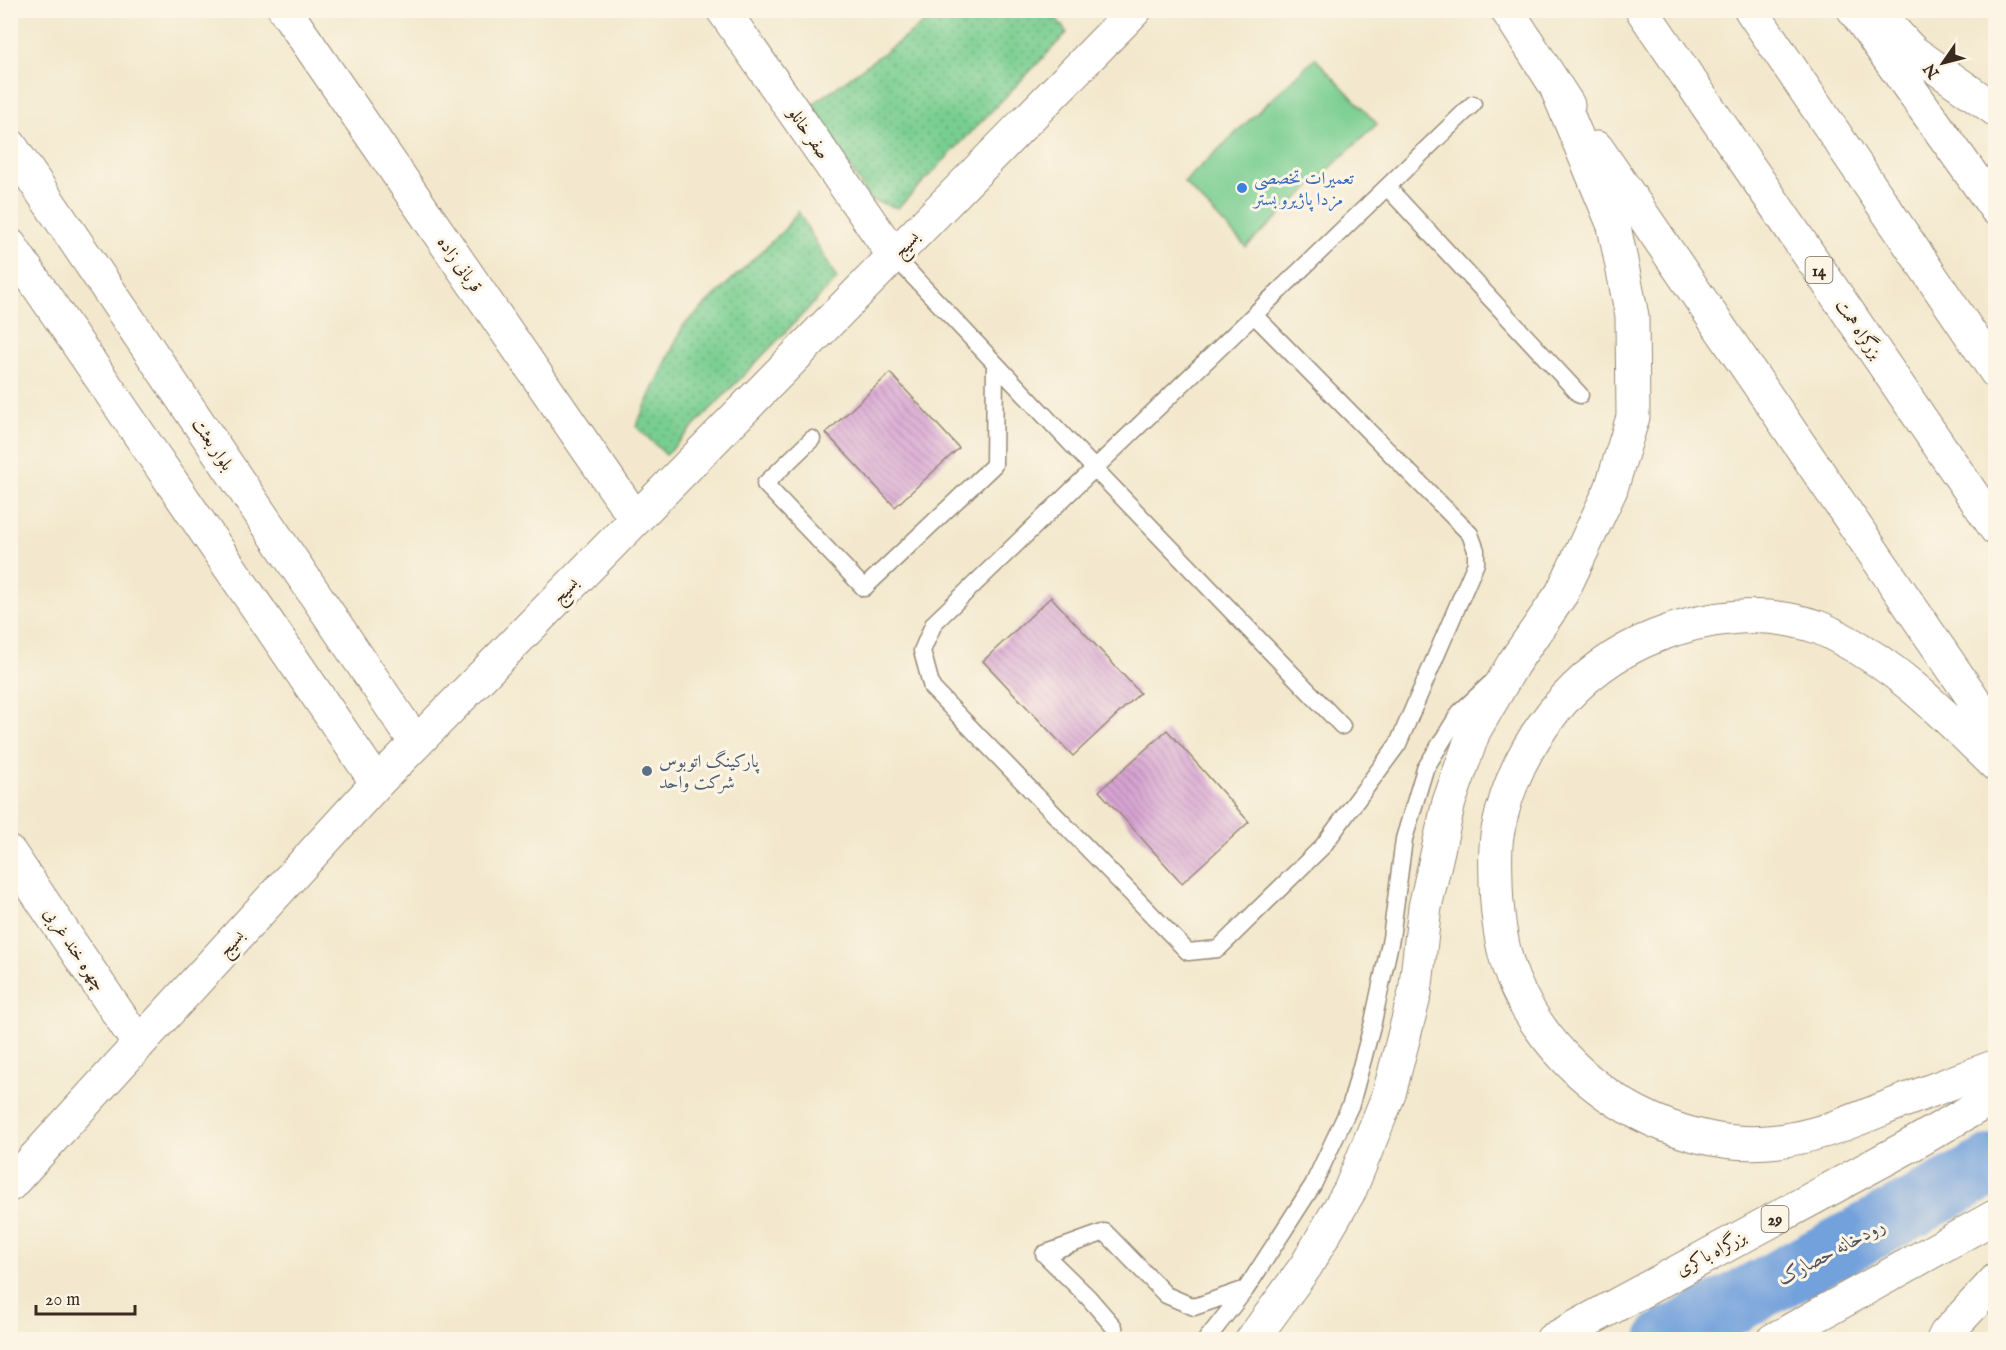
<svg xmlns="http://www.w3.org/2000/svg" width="2006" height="1350" viewBox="0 0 2006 1350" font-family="'IM FELL English',Amiri,serif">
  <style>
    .grass { fill: #78ce91; stroke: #5a7c58; stroke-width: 1.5 }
    .park { fill: url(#park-dots); stroke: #5a7c58; stroke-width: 1.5 }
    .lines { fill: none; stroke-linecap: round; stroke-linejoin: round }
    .river { stroke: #73a1dc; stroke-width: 60 }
    .building { fill: url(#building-back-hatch) }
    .lane-casing { stroke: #978976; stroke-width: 19 }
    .street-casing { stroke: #978976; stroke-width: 35 }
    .secondary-casing { stroke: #978976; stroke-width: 35 }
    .highway-casing { stroke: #978976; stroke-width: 35 }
    .lane { stroke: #fff; stroke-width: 16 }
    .street { stroke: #fff; stroke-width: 33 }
    .secondary { stroke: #fff; stroke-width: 33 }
    .highway { stroke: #fff; stroke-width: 33 }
    .shop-dot { fill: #3f7fe0; stroke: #fcf5e5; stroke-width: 2 }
    .service-dot { fill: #5c6f8a; stroke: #fcf5e5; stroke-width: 2 }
    .labels { text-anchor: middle; stroke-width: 6; stroke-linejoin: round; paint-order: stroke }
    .shield { fill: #fcf5e5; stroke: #75675a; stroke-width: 1.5 }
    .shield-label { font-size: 16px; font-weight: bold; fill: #3b2a1e }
    .street-label { font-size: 18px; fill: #3b2a1e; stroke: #fcf5e5 }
    .shop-label { font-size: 18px; fill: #366cbe; stroke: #fcf5e5; text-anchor: start }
    .service-label { font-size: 18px; fill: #4e5e75; stroke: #fcf5e5; text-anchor: start }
    .water-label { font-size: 20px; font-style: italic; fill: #4f5460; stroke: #fcf5e5 }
  </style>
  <defs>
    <pattern id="park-dots" width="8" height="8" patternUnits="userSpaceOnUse" patternTransform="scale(1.5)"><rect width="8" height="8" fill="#78ce91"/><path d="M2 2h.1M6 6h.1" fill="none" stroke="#64a776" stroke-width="1.8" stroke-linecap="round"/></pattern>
    <pattern id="building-back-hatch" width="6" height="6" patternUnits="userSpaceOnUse" patternTransform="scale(1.5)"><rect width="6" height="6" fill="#d7a4d3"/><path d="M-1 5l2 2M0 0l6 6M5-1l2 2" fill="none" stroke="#b086ab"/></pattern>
  </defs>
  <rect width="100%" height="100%" fill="#fcf5e5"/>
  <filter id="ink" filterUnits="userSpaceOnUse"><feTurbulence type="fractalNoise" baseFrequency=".0167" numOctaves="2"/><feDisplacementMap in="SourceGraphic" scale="12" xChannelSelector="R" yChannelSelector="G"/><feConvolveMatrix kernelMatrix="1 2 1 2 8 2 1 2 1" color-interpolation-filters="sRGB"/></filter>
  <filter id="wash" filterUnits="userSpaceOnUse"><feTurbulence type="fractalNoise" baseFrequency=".008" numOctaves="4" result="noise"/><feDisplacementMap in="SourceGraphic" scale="24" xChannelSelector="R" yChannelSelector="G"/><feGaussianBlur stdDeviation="1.35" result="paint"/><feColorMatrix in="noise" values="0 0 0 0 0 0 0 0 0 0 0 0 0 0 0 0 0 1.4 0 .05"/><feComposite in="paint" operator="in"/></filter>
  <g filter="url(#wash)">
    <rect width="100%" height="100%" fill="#f3e8cd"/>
    <path class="grass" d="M1315 58 1377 124 1246 247 1184 182Z"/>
    <path class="park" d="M941 11H1051L1067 33 898 208 870 200 812 105Z
      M798 211 837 279 666 455 636 426 683 326 784 230Z"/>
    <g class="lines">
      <path class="river" d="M1666 1340 1996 1163"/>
    </g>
    <g id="blocks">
      <path class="building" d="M890 373 959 448 895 507 826 433Z
        M1051 597 1140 693 1073 756 983 661Z
        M1167 730 1249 822 1182 883 1099 791Z"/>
    </g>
  </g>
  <g filter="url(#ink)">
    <use href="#blocks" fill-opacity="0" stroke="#978976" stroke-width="1.5"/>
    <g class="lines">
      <defs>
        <path id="lane" d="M1387 187 1580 395
          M894 256 1094 468 1342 726
          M1254 315 1470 534 1476 550V563L1398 744 1323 846 1218 949 1188 952 932 688 922 651 934 623 1473 104
          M812 439 765 484 864 588 994 465 995 363
          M1116 1340 1114 1327 1088 1297 1044 1254 1105 1232 1166 1295 1194 1307 1246 1289
          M1206 1340 1246 1289 1313 1185 1351 1104 1373 1022 1391 938 1404 839 1425 769 1460 712 1490 684"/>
        <path id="street" d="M285 10 635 518
          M723 10 894 256
          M10 853 139 1044
          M10 1185 377 783 1135 10"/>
        <path id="secondary" d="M10 145 416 743
          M10 245 377 783"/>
        <path id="highway" d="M1507 10 1568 105
          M1642 10 1996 529
          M1751 10 1996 372
          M1854 10 1996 209
          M1875 11 1912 51 1996 110
          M1597 148 1996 732
          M1996 765C1947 718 1902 670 1842 639 1834 635 1826 630 1817 627 1766 609 1706 616 1656 636 1574 668 1515 744 1498 830 1494 847 1496 867 1496 884 1497 916 1501 949 1513 979 1536 1035 1583 1084 1636 1112 1676 1133 1723 1146 1768 1142 1812 1139 1853 1121 1893 1105 1927 1092 1961 1079 1996 1066
          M1252 1340 1306 1266 1350 1190 1389 1094 1415 993 1425 907 1449 802 1474 731 1513 664 1562 593 1611 489 1633 417 1632 316 1614 226 1556 87
          M1552 1340 1911 1145 1996 1096
          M1773 1340 1996 1216
          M1943 1340 1946 1334 1996 1280"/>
      </defs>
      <use href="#lane" class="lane-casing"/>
      <use href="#street" class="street-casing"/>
      <use href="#secondary" class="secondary-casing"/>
      <use href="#highway" class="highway-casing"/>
      <use href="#lane" class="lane"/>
      <use href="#street" class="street"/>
      <use href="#secondary" class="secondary"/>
      <use href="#highway" class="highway"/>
    </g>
  </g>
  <circle class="shop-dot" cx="1242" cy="188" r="6"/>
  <circle class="service-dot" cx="647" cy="771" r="6"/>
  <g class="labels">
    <g class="shield">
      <rect x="1805.5" y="257" width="27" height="26" rx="4.5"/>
      <rect x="1761.5" y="1206" width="27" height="26" rx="4.5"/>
    </g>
    <g class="shield-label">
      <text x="1819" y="276">14</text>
      <text x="1775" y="1225">29</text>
    </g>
    <g class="street-label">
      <text transform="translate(809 133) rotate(55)" y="6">صفر خانلو</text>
      <text transform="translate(906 244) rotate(-46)" y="6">بسیج</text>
      <text transform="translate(460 264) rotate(55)" y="6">قربانی زاده</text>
      <text transform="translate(1859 329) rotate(56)" y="6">بزرگراه همت</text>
      <text transform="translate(213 444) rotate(56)" y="6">بلوار بعثت</text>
      <text transform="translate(565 590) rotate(-46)" y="6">بسیج</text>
      <text transform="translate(231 943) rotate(-48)" y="6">بسیج</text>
      <text transform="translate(75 949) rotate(56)" y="6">چهره خند غربی</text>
      <text transform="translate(1711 1253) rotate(-28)" y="6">بزرگراه باکری</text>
    </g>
    <g class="shop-label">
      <text x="1254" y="184">تعمیرات تخصصی<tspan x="1254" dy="21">مزدا پاژیرو بستر</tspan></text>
    </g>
    <g class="service-label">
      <text x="659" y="767">پارکینگ اتوبوس<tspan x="659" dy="21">شرکت واحد</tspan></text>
    </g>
    <g class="water-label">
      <text transform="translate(1831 1251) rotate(-28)" y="7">رودخانه حصارک</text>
    </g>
  </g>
  <rect width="2006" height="1350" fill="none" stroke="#fcf5e5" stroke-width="36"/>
  <g transform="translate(1943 63) rotate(235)" stroke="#fcf5e5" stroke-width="4.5" paint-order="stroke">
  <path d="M0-4.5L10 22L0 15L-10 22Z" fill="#3b2a1e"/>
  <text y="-9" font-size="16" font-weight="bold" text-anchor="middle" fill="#3b2a1e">N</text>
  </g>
  <path d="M36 1305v9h99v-9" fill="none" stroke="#3b2a1e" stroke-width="3"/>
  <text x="45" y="1305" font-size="18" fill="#3b2a1e" stroke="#fcf5e5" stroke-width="4.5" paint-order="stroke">20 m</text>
</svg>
